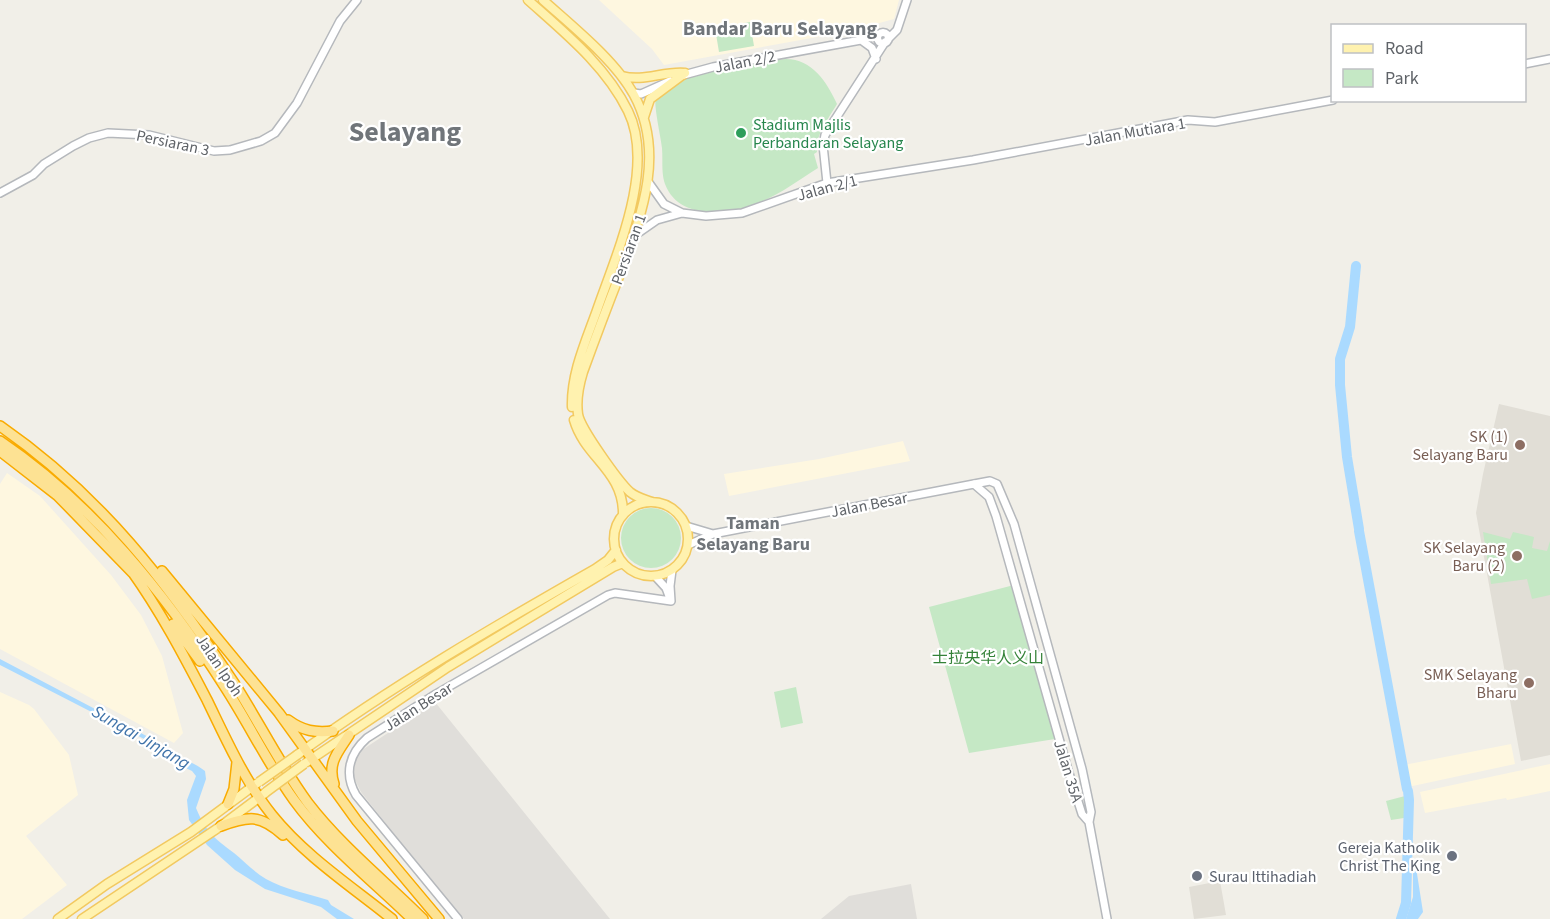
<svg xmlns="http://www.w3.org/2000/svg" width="1550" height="919" viewBox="0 0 1550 919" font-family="'Source Sans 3','Noto Sans SC',sans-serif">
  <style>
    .commercial { fill: #fef7e0 }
    .industrial { fill: #e0deda }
    .education { fill: #e1ded6 }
    .green { fill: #c5e8c5 }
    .water { fill: #aadaff }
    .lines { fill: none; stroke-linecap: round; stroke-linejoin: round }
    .river { stroke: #aadaff; stroke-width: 10 }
    .minor-casing { stroke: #b5b8bc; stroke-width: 10 }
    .major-casing { stroke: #f2c960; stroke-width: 11 }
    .highway-casing { stroke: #f9ab00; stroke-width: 12 }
    .minor { stroke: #fff; stroke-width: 7 }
    .major { stroke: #fff2af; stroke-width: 8 }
    .highway { stroke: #fde293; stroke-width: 9 }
    .major-bridge-casing { stroke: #f2c960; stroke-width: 11; stroke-linecap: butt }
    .major-bridge { stroke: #fff2af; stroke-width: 8 }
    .leisure-dot { fill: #2e9e5b; stroke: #fff; stroke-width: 2 }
    .education-dot { fill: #8d6e63; stroke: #fff; stroke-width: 2 }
    .worship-dot { fill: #6b7280; stroke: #fff; stroke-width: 2 }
    .labels { text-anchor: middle; stroke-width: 4.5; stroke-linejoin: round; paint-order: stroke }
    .street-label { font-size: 16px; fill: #5f6368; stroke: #fff }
    .leisure-label { font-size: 16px; fill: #27864d; stroke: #fff; text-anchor: start }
    .education-label { font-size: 16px; fill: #785e54; stroke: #fff; text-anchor: end }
    .park-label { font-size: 16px; fill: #348238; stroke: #fff }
    .worship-label { font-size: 16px; fill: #5b616d; stroke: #fff; text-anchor: end }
    .neighbourhood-label { font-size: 18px; font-weight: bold; fill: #70757a; stroke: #fff }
    .water-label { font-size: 18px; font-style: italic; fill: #4174aa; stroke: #fff }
    .quarter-label { font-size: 20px; font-weight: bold; fill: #70757a; stroke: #fff }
    .town-label { font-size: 28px; font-weight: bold; fill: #70757a; stroke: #fff }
  </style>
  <rect width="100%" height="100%" fill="#f1efe8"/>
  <path class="commercial" d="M599 0H899L894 19 850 31 664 65 652 49Z
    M903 441 910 461 729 496 724 474 819 459Z
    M7 473 40 496 111 575 141 615 162 656 183 733 174 743 0 649V484Z
    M0 692 29 705 34 709 69 755 78 795 26 836 67 885 22 919H0Z
    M1511 744 1515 764 1408 787 1404 765Z
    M1550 764V791L1507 800 1506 798 1425 813 1420 792Z"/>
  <path class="industrial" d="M435 702 610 919H464L409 853 361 792 354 778 355 760 362 750Z
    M911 884 917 919H821L849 896Z"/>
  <path class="education" d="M1499 404 1550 416V755L1521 761 1476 513 1483 474Z
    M1220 881 1226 915 1194 919 1189 887Z"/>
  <path class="green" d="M750 22 754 46 719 52 715 28Z
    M786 59C812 59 827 82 837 104 829 118 815 135 817 152L814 154 818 168C799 180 779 195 758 203 729 215 679 221 665 184 661 173 663 159 662 148 661 138 653 103 656 98 659 95 664 93 668 90 672 87 677 82 683 80 707 68 758 62 786 59Z
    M621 538a30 30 0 1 1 60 0a30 30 0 1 1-60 0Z
    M1483 532 1510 539 1513 532 1534 537 1532 548 1547 551 1550 541V595L1532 599 1527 579 1491 584Z
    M1014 585 1055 739 969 753 929 607Z
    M796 687 803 723 781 728 774 692Z
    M1405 796 1404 818 1391 820 1386 801Z"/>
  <path class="water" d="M0 659 156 741C171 759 187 757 205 771L206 779 196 808C206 832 214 838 234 853 245 862 254 872 266 879 284 889 308 894 328 900L331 905 354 919H337L321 907 265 889 235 870 207 845 189 820 187 800 196 776 192 771 163 757 150 742 0 665Z
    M1415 861 1423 912 1418 919H1406L1413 897V864Z"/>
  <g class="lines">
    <path class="river" d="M1356 266 1350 327 1340 359V385L1347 457 1359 529
      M1359 531 1407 789
      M1401 919 1406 903 1409 800 1408 791"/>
    <defs>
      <path id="minor" d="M877.5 38a5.5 5.5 0 1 1 11 0a5.5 5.5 0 1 1-11 0Z
        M888 39 897 30 907 0
        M861 40 872 48 876 59
        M1524 64 1550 59
        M680 76 713 67 861 40 879 34
        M634 93 641 94 670 81
        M649 183 664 204 682 213
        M827 183 823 145 825 135 885 42
        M0 193 33 175 44 164 73 146 89 138 108 133 149 135 214 151 230 150 261 141 275 133 297 103 340 21 357 0
        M634 236 657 220 682 213 706 216 742 213 827 183 973 160 1188 120 1215 122 1333 100
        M974 484 989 497 996 516 1068 770 1082 814 1089 822
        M686 526 713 534
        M688 545 713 534 974 484 990 481 997 484 1014 524 1082 769 1091 812 1089 822 1107 919
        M655 576 666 588 669 596
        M671 601 670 586 672 570
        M458 919 356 795C344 774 349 754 367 738L436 694 608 595 615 593 671 601"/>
      <path id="major" d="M528 0C565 33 606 66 628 111 656 168 616 255 597 310 586 341 571 373 572 407
        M543 0C572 26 616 61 634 95 666 154 641 216 620 274 607 307 595 339 583 372 579 385 576 400 578 414 580 428 619 482 630 492 637 498 644 499 652 502
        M622 76C643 82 663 71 685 73
        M644 117 650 99 685 73
        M574 420C585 458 624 471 623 515
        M614 539a37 37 0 1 1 74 0a37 37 0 1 1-74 0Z
        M297 755C392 686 493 627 595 569L608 560 616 550
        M307 762 448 667 613 567 623 563
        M58 919 107 884 191 832 256 784
        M82 919 221 826 265 793"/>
      <path id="highway" d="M0 426C101 496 167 582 234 683 259 722 280 765 308 803 341 846 385 881 423 919
        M0 441C93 504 165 593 225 687 249 724 268 764 294 800 326 844 373 881 412 919
        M0 451 58 496 133 573
        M131 570C161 612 183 654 207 700 226 739 244 780 272 815 305 856 351 886 392 919
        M162 571 279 713 357 821 439 919
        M173 624 200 661
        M288 720C303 731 315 733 333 731
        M334 784C327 763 338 752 349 735
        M228 804 234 789 237 762
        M221 826C248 816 260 814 283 835"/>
    </defs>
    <use href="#minor" class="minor-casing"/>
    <use href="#major" class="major-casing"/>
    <use href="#highway" class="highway-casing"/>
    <use href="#minor" class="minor"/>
    <use href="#major" class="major"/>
    <use href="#highway" class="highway"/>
    <defs>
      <path id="major-bridge" d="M259 782 297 755
        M266 792 304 764"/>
    </defs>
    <use href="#major-bridge" class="major-bridge-casing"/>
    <use href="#major-bridge" class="major-bridge"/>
  </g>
  <circle class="leisure-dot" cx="741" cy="133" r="6"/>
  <g class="education-dot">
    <circle cx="1520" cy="445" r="6"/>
    <circle cx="1517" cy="556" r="6"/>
    <circle cx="1529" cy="683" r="6"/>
  </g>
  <g class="worship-dot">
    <circle cx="1452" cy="856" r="6"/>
    <circle cx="1197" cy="876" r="6"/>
  </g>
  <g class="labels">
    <g class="street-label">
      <text transform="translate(745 61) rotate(-11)" y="6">Jalan 2/2</text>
      <text transform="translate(1135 131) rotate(-10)" y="6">Jalan Mutiara 1</text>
      <text transform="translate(173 142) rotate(12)" y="6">Persiaran 3</text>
      <text transform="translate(827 187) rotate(-15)" y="6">Jalan 2/1</text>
      <text transform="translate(628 249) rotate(-70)" y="6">Persiaran 1</text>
      <text transform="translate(869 504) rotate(-11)" y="6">Jalan Besar</text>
      <text transform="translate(220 665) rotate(56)" y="6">Jalan Ipoh</text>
      <text transform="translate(418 706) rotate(-32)" y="6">Jalan Besar</text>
      <text transform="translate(1069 771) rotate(73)" y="6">Jalan 35A</text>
    </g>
    <g class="leisure-label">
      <text x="753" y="130">Stadium Majlis<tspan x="753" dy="18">Perbandaran Selayang</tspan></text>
    </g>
    <g class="education-label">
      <text x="1508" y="442">SK (1)<tspan x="1508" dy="18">Selayang Baru</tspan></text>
      <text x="1505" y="553">SK Selayang<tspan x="1505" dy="18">Baru (2)</tspan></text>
      <text x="1517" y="680">SMK Selayang<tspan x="1517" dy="18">Bharu</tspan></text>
    </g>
    <g class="park-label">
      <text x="988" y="663">士拉央华人义山</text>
    </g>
    <g class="worship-label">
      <text x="1440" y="853">Gereja Katholik<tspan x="1440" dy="18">Christ The King</tspan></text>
      <text x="1209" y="882" text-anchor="start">Surau Ittihadiah</text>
    </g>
    <g class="neighbourhood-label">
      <text x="753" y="529">Taman<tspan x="753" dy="21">Selayang Baru</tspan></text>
    </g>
    <g class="water-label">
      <text transform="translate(141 737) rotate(30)" y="6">Sungai Jinjang</text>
    </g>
    <g class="quarter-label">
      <text x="780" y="35">Bandar Baru Selayang</text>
    </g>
    <g class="town-label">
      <text x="405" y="141">Selayang</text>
    </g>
  </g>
  <rect x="1331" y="24" width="195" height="78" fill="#ffffff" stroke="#bfc1c3" stroke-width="1.5"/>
  <rect x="1343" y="44" width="30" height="9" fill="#fff2af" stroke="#bfc1c3" stroke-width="1.5"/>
  <text x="1385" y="54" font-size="18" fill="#5f6368">Road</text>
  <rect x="1343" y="69" width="30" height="18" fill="#c5e8c5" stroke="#bfc1c3" stroke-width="1.5"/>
  <text x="1385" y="84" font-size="18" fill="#5f6368">Park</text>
</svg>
